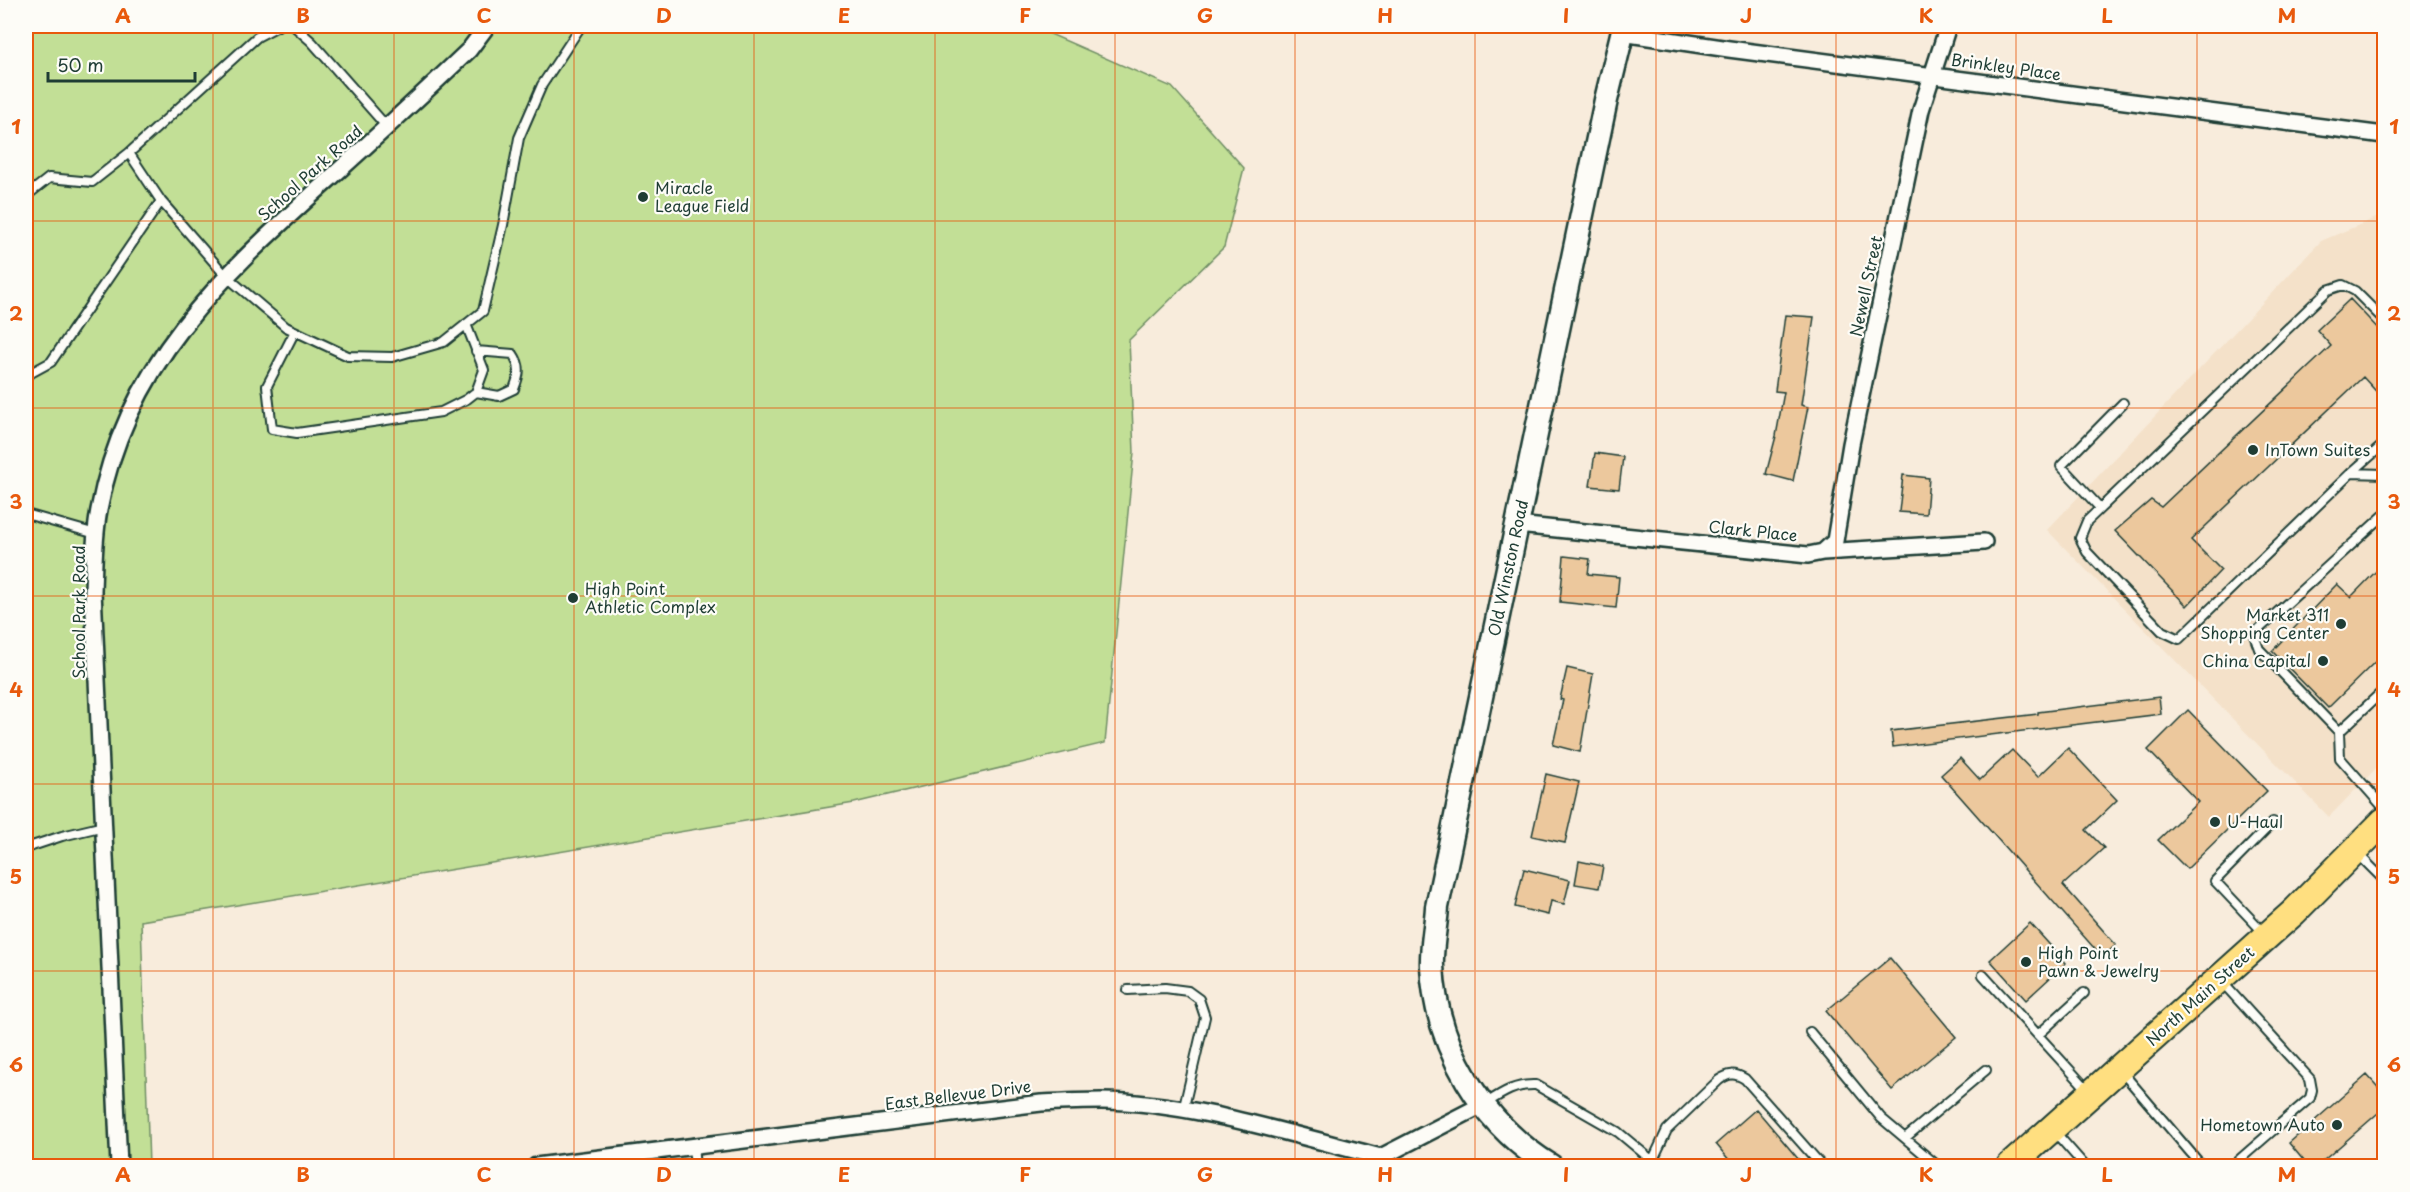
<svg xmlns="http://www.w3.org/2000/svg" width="2410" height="1192" viewBox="0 0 2410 1192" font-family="'Playpen Sans',sans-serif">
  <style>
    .built { fill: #f4e1c9 }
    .green { fill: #c2df96; stroke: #708e65; stroke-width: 1.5 }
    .building { fill: #ecc89d; stroke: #1f3d34; stroke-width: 1.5 }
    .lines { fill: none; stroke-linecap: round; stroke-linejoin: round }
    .lane-casing { stroke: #1f3d34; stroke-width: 12 }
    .street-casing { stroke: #1f3d34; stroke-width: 20 }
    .secondary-casing { stroke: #1f3d34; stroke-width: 27 }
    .primary-casing { stroke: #1f3d34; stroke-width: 30 }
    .lane { stroke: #fdfcf7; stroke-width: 8 }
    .street { stroke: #fdfcf7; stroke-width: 15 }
    .secondary { stroke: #fdfcf7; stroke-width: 22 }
    .primary { stroke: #ffdf80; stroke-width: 26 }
    .grid { fill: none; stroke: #e8590c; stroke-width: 1.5; stroke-opacity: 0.55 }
    .poi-dot { fill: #1f3d34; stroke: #fdfcf7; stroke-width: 2 }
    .labels { text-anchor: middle; stroke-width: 4.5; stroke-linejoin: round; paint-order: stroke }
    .street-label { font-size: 16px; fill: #1f3d34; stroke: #fdfcf7 }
    .poi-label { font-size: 16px; fill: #1f3d34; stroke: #fdfcf7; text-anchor: start }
    .neatline { fill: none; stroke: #e8590c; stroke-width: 2 }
    .grid-label { font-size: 20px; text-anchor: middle; font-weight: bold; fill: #e8590c }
  </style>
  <rect width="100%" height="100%" fill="#f8ecdc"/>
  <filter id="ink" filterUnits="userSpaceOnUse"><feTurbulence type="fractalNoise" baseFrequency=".0167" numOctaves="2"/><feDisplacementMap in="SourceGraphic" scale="12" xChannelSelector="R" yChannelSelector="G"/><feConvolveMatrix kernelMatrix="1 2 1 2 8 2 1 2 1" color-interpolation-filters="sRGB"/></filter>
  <g filter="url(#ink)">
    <path class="built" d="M2378 217 2384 224V760L2329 817 2047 530 2321 241Z"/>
    <path class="green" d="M26 26H1032L1172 87 1244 168 1224 247 1129 340 1134 452 1105 743 854 803 141 921 149 1166H26Z"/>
    <path class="building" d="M2350 299 2385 336V401L2363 377 2191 540 2221 570 2187 606 2115 531 2151 500 2161 507 2331 346 2317 330Z
      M1785 315 1814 317 1801 405 1808 407 1793 481 1766 474 1776 436 1784 392 1775 391Z
      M1595 453 1623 457 1619 489 1590 486Z
      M1903 475 1929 478 1926 514 1899 512Z
      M1564 556 1590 559 1588 574 1619 577 1616 608 1560 602Z
      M2385 562V652L2328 708 2272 651 2337 584 2351 597Z
      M1567 668 1593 674 1580 752 1553 745 1563 700 1560 699Z
      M2159 697 2161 714 1893 747 1891 731 2038 714V712Z
      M2188 710 2267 791 2187 869 2158 840 2198 802 2148 750Z
      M2068 748 2117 800 2086 830 2104 848 2063 885 2116 945 2102 957 1941 775 1960 758 1980 780 2012 750 2038 777Z
      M1546 774 1579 782 1565 843 1532 836Z
      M1579 861 1603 866 1599 888 1575 884Z
      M1524 869 1570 880 1564 904 1551 901 1548 915 1515 907Z
      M2030 923 2066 963 2026 1000 1990 960Z
      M1890 958 1956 1037 1892 1090 1826 1011Z
      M2367 1075 2385 1095V1107L2316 1167H2309L2289 1143Z
      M1756 1109 1805 1167H1735L1716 1144Z"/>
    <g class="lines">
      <defs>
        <path id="lane" d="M294 26 312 42 387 127
          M129 153 161 201 226 276 286 327 348 356 392 357 444 342 483 311 503 225 519 138 542 85 581 26
          M26 196 49 178 92 182 129 153 257 37 278 26
          M2384 320 2355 291 2343 285 2328 290 2087 521 2080 538 2087 552 2162 631 2179 639 2351 473 2384 444
          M295 331 267 386 272 429 297 433 441 412 467 399 476 392 484 370 466 324
          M26 371 29 374 51 362 161 201
          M476 392 499 396 514 389C519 376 522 367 513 354L476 351
          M2351 473 2384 474
          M2100 508 2061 466 2123 403
          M26 514 96 534
          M2384 690 2339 732 2340 758 2384 808
          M2339 732 2259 649 2255 638 2259 629 2384 515
          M26 848 62 836 104 826
          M2358 854 2384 880
          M2264 933 2215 881 2273 822
          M1983 975 2088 1090
          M2222 982 2310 1079 2312 1090 2310 1098 2232 1166
          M1128 990 1165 988 1188 991 1199 999 1205 1017 1183 1111
          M1810 1032 1881 1118 1938 1166
          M2038 1035 2084 993
          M2122 1072 2202 1166
          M1485 1104C1502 1093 1515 1084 1536 1085L1618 1132 1654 1162 1664 1166
          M2054 1131 2085 1166
          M1905 1138 1986 1070
          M693 1147 695 1166
          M1650 1166 1667 1130 1719 1080C1729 1073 1735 1073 1745 1079L1822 1166"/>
        <path id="street" d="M1622 33 1729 49 2384 135
          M1517 525 1808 555 1823 552 1984 542
          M1823 552 1835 541 1851 444 1921 110 1948 26
          M119 1166 93 591C94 564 94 536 99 510 126 364 221 277 325 183 374 139 422 95 469 50L487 26
          M536 1166 1041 1103C1061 1102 1081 1101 1101 1101 1192 1102 1292 1135 1381 1157
          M1379 1166 1381 1157 1482 1105"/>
        <path id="secondary" d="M1551 1166C1482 1124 1436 1048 1432 966 1431 947 1436 926 1437 907L1606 100 1624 26"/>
        <path id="primary" d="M2010 1166 2294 912 2384 821"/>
      </defs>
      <use href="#lane" class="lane-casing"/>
      <use href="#street" class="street-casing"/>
      <use href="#secondary" class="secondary-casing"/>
      <use href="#primary" class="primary-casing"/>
      <use href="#lane" class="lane"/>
      <use href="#street" class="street"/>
      <use href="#secondary" class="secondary"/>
      <use href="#primary" class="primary"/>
    </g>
  </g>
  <path class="grid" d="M213 26V1166M394 26V1166M574 26V1166M754 26V1166M935 26V1166M1115 26V1166M1295 26V1166M1475 26V1166M1656 26V1166M1836 26V1166M2016 26V1166M2197 26V1166M26 221H2384M26 408H2384M26 596H2384M26 784H2384M26 971H2384"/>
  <g class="poi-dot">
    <circle cx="643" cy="197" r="6"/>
    <circle cx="2253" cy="450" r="6"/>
    <circle cx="573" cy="598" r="6"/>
    <circle cx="2341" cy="624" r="6"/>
    <circle cx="2323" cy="661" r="6"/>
    <circle cx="2215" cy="822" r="6"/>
    <circle cx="2026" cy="962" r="6"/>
    <circle cx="2337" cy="1125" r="6"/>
  </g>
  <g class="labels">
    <g class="street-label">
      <text transform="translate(2006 67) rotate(8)" y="6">Brinkley Place</text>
      <text transform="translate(310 173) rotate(-42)" y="6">School Park Road</text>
      <text transform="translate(1866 286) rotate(-78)" y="6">Newell Street</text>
      <text transform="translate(1753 531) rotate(6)" y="6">Clark Place</text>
      <text transform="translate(1508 568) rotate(-78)" y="6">Old Winston Road</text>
      <text transform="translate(79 612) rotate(-90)" y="6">School Park Road</text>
      <text transform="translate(2200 996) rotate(-42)" y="6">North Main Street</text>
      <text transform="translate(958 1095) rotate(-7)" y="6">East Bellevue Drive</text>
    </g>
    <g class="poi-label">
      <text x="655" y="194">Miracle<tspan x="655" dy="18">League Field</tspan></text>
      <text x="2265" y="456">InTown Suites</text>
      <text x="585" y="595">High Point<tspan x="585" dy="18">Athletic Complex</tspan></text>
      <text x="2329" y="621" text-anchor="end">Market 311<tspan x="2329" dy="18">Shopping Center</tspan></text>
      <text x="2311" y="667" text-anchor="end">China Capital</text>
      <text x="2227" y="828">U-Haul</text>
      <text x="2038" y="959">High Point<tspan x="2038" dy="18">Pawn &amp; Jewelry</tspan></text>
      <text x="2325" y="1131" text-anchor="end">Hometown Auto</text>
    </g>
  </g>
  <rect width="2410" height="1192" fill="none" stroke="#fdfcf7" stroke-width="66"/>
  <path d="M48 72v9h147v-9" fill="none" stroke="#1f3d34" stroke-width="3"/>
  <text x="57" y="72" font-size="18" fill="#1f3d34" stroke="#fdfcf7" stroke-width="4.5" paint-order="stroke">50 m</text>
  <rect x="33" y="33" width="2344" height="1126" class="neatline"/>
  <g class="grid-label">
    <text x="123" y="23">A</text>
    <text x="303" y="23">B</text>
    <text x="484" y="23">C</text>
    <text x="664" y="23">D</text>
    <text x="844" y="23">E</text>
    <text x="1025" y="23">F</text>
    <text x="1205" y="23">G</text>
    <text x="1385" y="23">H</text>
    <text x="1566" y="23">I</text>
    <text x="1746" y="23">J</text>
    <text x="1926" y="23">K</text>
    <text x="2107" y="23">L</text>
    <text x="2287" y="23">M</text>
    <text x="16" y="134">1</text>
    <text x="2394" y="134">1</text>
    <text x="16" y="321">2</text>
    <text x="2394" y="321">2</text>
    <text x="16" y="509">3</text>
    <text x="2394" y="509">3</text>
    <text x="16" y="697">4</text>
    <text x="2394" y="697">4</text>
    <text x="16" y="884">5</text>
    <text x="2394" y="884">5</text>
    <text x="16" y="1072">6</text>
    <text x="2394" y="1072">6</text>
    <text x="123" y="1182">A</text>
    <text x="303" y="1182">B</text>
    <text x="484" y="1182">C</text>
    <text x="664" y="1182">D</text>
    <text x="844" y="1182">E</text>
    <text x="1025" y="1182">F</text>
    <text x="1205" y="1182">G</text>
    <text x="1385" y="1182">H</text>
    <text x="1566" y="1182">I</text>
    <text x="1746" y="1182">J</text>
    <text x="1926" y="1182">K</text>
    <text x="2107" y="1182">L</text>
    <text x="2287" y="1182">M</text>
  </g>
</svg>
